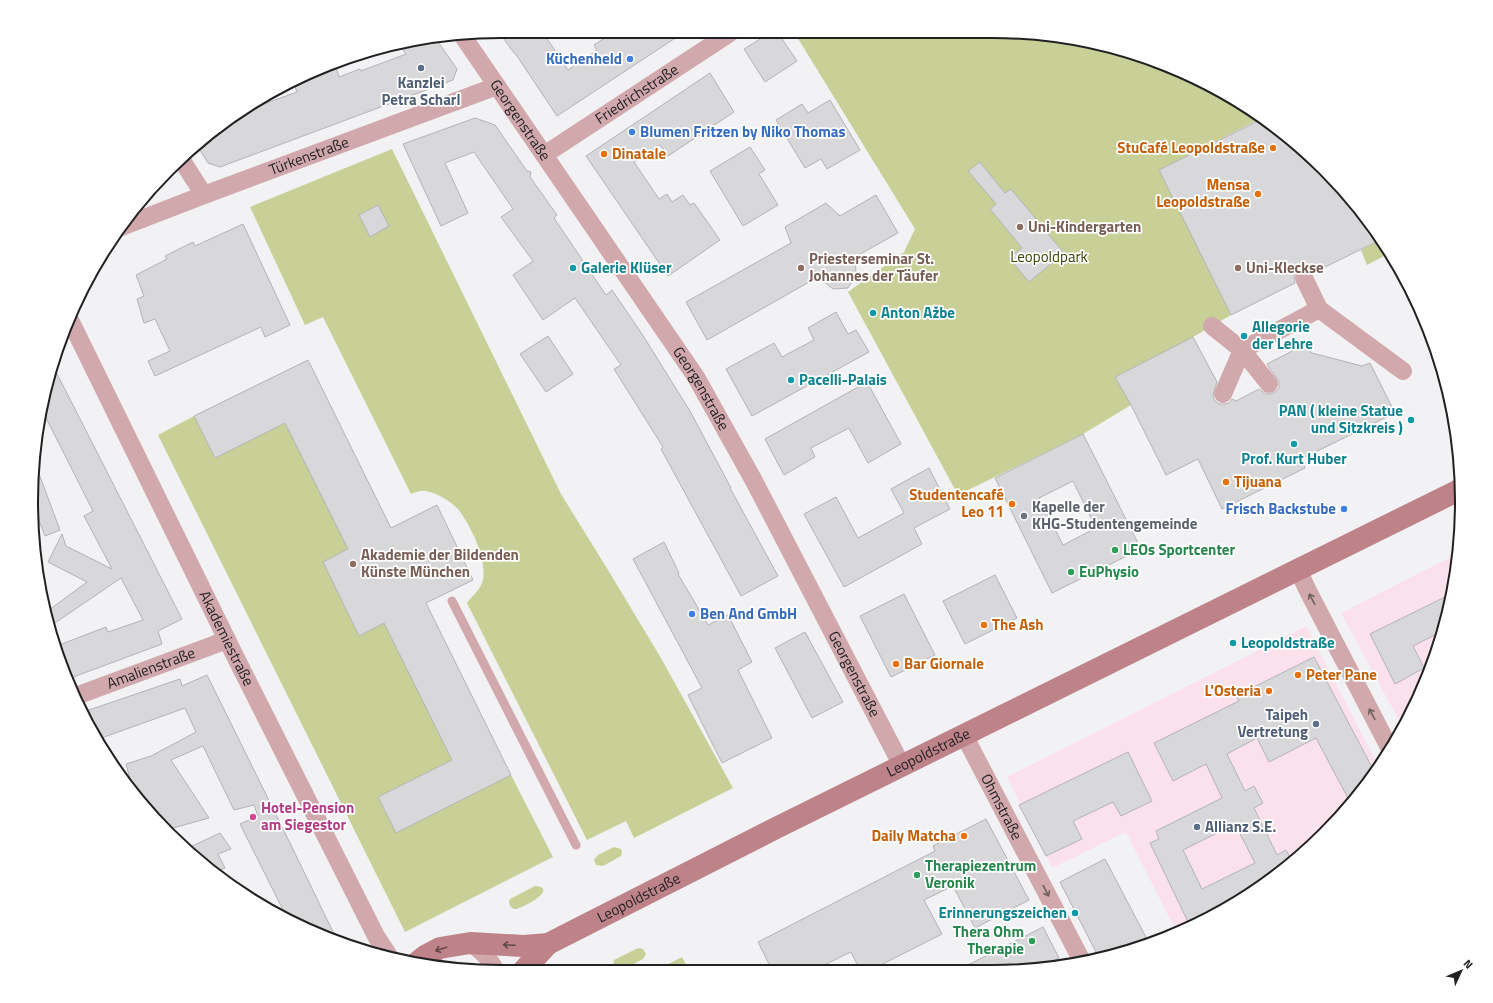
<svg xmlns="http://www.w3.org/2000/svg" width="1493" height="1003" viewBox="0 0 1493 1003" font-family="'Titillium Web',sans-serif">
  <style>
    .commercial { fill: #fae1eb }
    .green { fill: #c8d097 }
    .building { fill: #d8d8db; stroke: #b3b3b6; fill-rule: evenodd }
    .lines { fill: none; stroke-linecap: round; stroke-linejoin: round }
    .lane { stroke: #d1a8ac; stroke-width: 9 }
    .street { stroke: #d1a8ac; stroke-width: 18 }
    .secondary { stroke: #be8389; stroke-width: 22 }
    .oneway { stroke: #705e60 }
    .oneway2 { stroke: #60484b }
    .shop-dot { fill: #3f7fe0; stroke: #fff; stroke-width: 1.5 }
    .service-dot { fill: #5c6f8a; stroke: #fff; stroke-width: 1.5 }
    .food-dot { fill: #e8710a; stroke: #fff; stroke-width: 1.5 }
    .education-dot { fill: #8d6e63; stroke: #fff; stroke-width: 1.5 }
    .culture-dot { fill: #0f9aa8; stroke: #fff; stroke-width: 1.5 }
    .worship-dot { fill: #6b7280; stroke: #fff; stroke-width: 1.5 }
    .leisure-dot { fill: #2e9e5b; stroke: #fff; stroke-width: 1.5 }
    .hotel-dot { fill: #d1479c; stroke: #fff; stroke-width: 1.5 }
    .labels { text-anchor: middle; stroke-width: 3.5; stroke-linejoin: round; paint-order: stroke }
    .shop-label { font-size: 15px; font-weight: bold; fill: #366cbe; stroke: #fff; text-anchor: end }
    .service-label { font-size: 15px; font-weight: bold; fill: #4e5e75; stroke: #fff }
    .street-label { font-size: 15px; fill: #212122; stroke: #fff }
    .food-label { font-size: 15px; font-weight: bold; fill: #c56008; stroke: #fff; text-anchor: end }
    .education-label { font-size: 15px; font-weight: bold; fill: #785e54; stroke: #fff; text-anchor: start }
    .park-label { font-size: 15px; fill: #3d4300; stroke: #fff }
    .culture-label { font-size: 15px; font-weight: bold; fill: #0d838f; stroke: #fff; text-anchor: start }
    .worship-label { font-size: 15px; font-weight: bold; fill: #5b616d; stroke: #fff; text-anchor: start }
    .leisure-label { font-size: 15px; font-weight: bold; fill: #27864d; stroke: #fff; text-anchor: start }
    .hotel-label { font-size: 15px; font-weight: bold; fill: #b23c85; stroke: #fff; text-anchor: start }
    .rim { fill: none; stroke: #212122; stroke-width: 2 }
  </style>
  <rect width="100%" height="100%" fill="#f2f2f5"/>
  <path class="commercial" d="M1457 554 1453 593 1426 681 1402 726 1341 613Z
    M1306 626 1379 767 1324 834 1253 893 1177 933 1126 832 1052 868 1007 777Z"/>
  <path class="green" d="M991 31 1083 40 1200 80 1262 118 1159 170 1231 315 1193 337 1115 377 1131 405 1083 434 958 495 848 292 904 252 915 229 794 32Z
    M392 149 561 494 608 570 661 658 733 788 634 838 626 821 587 840 467 603C472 596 481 589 483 580 487 559 471 526 458 509 450 501 437 493 426 491 422 490 416 492 411 494L323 317 305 325 250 207Z
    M1382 239 1390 253 1367 265 1361 250Z
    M194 416 215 458 285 423 348 549 323 562 359 636 384 623 452 760 378 797 396 832 511 775 553 857 405 932 158 435Z
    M614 847 621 849 622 853 621 856 603 866 596 865 594 860 598 855Z
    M535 886C560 888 522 909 515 909 513 909 512 908 510 906L509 902 510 899Z
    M638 948 643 949 646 954 643 959 621 971 615 969 613 966 614 960Z
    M682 957 690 972H653Z"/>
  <path class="building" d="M683 33 557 116 515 53H514L501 35 544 34 568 70 597 50 594 45 611 34Z
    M770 33H778L797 61 765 82 744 49Z
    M434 36 457 69 453 80 220 167 208 163 197 145 227 121 243 116 242 112 297 92 294 84 335 64 339 77 360 69 361 71 406 54 399 45Z
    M710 73 734 112 668 156 660 145 634 162 659 199 667 194 672 202 683 195 690 205 694 203 720 240 668 276 586 156Z
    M830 100 860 150 827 169 821 159 805 168 776 120 802 104 808 113Z
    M475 118 495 125 527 171 531 172 530 177 557 215 554 218 606 295 612 290 642 334 690 411 731 488H730L778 576 741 596 661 449 663 447 614 369 621 365 575 298 543 320 513 275 533 261 501 217 513 209 474 152 445 163 468 213 441 226 403 144Z
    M1262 119 1278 128 1324 169 1364 217 1376 242 1313 273 1310 270 1305 268 1299 269 1296 272 1294 277 1295 283 1231 315 1159 170Z
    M750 147 765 170 759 174 778 205 743 226 710 171Z
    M980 162 1005 193 1011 189 1064 253 1029 282 1009 258 1022 248 990 209 996 204 968 171Z
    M876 195 898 233 855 257 856 274 848 288 833 289 818 277 707 340 686 302 791 243 785 227 826 203 840 216Z
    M378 205 389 226 370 237 359 215Z
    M243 224 290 325 265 337 261 327 155 376 148 361 170 351 155 319 144 323 137 299 144 296 136 275 167 259 165 256 193 242 195 246Z
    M836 312 848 334 856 330 869 352 752 416 726 369 774 343 782 357 814 340 808 328Z
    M548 336 573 374 546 392 520 354Z
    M1193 337 1217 382 1213 395 1214 400 1219 404H1225L1229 403 1232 399 1236 401 1259 389 1266 394H1271L1275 392 1279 388V382L1267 364 1304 345 1312 353 1362 366 1370 363 1395 413 1301 459 1305 468 1222 509 1198 459 1166 475 1131 405 1115 377Z
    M308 360 391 528 437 505 473 580 426 603 511 775 396 833 378 797 452 760 384 623 359 636 323 562 348 549 285 423 215 458 194 416Z
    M52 364 182 619 158 631 162 644 68 679 54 647 106 627 108 632 143 620 121 578 49 627 45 613 87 582 48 562 62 534 66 546 112 569 84 516 93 511 42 410 47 380Z
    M867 382 901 444 868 463 849 428 811 448 815 457 784 475 765 439Z
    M1083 434 1141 549 1052 593 995 478ZM1073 481 1096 528 1063 545 1039 498Z
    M35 463 60 530 45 536 34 508 32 470 33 464Z
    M929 468 950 509 914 528 922 544 844 587 804 514 836 497 858 538 904 513 891 489Z
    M664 542 679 573 678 574 708 625 728 615 752 662 738 670 772 738 722 763 688 695 702 688 633 559Z
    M995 575 1017 618 965 644 943 601Z
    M1453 593 1441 632 1413 646 1424 668 1395 684 1370 634Z
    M904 594 935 655 891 677 860 616Z
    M805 632 843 702 812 718 775 648Z
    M1314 657 1375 773 1350 802 1316 738 1269 762 1257 738 1227 754 1245 791 1254 786 1263 803 1254 808 1277 855 1286 850 1292 861 1253 893 1190 926 1150 843 1159 839 1156 831 1222 798 1206 764 1173 781 1154 743 1239 701 1236 696ZM1235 824 1255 863 1202 889 1183 850Z
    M207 675 289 841 336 938 293 923 288 920 240 824 258 816 254 805 234 810 203 746 171 760 209 818 166 830 132 786 126 764 151 756 196 732 185 708 96 740 83 712 180 679 182 686Z
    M1128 752 1152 801 1121 816 1113 802 1073 821 1082 839 1046 856 1019 805Z
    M986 819 1029 900 975 928 953 886 924 900 942 934 867 972H861L851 952 822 966 825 972H773L758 942 935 851 933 846Z
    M220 833 231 849 218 854 225 868 213 873 186 849Z
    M1105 859 1149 943 1099 958 1060 882Z
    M1043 927 1059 958 1042 967 992 972H954Z"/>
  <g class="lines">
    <path class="lane" d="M452 601 576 845"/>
    <g class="street">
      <path id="s1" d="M462 35 696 377 754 481 902 766"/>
      <path id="s2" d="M544 155 730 33"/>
      <path d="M181 159 204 195"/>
      <path id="s3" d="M121 227 204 195 497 86"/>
      <path d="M1304 278 1319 309"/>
      <path id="s4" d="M69 318 233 652 376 936 389 956"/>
      <path d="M1212 326 1242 350 1269 384"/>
      <path d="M1223 394 1242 350 1319 309 1403 371"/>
      <path d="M1298 570 1309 593 1390 749"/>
      <path id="s5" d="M76 696 227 640"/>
      <path id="s6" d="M964 735 1083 963"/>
      <path d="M470 943C481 950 490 959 496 971"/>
    </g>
    <g class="secondary">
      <path d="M415 964 425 956 440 948 470 943 524 946 548 944"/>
      <path id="s7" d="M522 972 548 944 776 828 1461 489"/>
    </g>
  </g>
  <defs><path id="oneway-shaft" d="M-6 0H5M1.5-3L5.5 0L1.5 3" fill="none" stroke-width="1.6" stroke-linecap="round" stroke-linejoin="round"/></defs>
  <g class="oneway">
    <use href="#oneway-shaft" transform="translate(1312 599) rotate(-118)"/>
    <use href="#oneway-shaft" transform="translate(1372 714) rotate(-118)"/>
    <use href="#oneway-shaft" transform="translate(1046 891) rotate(63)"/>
  </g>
  <g class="oneway2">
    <use href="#oneway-shaft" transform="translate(509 945) rotate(-177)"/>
    <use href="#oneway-shaft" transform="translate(441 949) rotate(162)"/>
  </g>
  <g class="shop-dot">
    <circle cx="630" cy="59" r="4"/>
    <circle cx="632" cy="132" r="4"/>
    <circle cx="1344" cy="509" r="4"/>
    <circle cx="692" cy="614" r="4"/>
  </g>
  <g class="service-dot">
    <circle cx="421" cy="68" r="4"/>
    <circle cx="1316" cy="724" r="4"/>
    <circle cx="1197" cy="827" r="4"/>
  </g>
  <g class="food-dot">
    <circle cx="1273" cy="148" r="4"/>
    <circle cx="604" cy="154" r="4"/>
    <circle cx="1258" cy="194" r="4"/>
    <circle cx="1226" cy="482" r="4"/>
    <circle cx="1012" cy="504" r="4"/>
    <circle cx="984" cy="625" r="4"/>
    <circle cx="896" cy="664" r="4"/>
    <circle cx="1298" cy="675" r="4"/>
    <circle cx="1269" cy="691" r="4"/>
    <circle cx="964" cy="836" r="4"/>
  </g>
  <g class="education-dot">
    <circle cx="1020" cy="227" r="4"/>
    <circle cx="801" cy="268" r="4"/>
    <circle cx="1238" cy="268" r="4"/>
    <circle cx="353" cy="564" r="4"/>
  </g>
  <g class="culture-dot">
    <circle cx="573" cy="268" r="4"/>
    <circle cx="873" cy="313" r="4"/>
    <circle cx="1244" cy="336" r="4"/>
    <circle cx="791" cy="380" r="4"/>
    <circle cx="1411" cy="420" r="4"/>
    <circle cx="1294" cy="444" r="4"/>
    <circle cx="1233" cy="643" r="4"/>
    <circle cx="1075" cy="913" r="4"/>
  </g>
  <circle class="worship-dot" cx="1024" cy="516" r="4"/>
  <g class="leisure-dot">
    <circle cx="1115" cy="550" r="4"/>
    <circle cx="1071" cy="572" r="4"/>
    <circle cx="917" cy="875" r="4"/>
    <circle cx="1032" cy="941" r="4"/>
  </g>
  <circle class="hotel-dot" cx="253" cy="817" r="4"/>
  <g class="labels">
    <g class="shop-label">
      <text x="622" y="64">Küchenheld</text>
      <text x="640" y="137" text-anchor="start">Blumen Fritzen by Niko Thomas</text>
      <text x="1336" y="514">Frisch Backstube</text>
      <text x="700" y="619" text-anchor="start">Ben And GmbH</text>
    </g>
    <g class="service-label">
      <text x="421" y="88">Kanzlei<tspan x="421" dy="17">Petra Scharl</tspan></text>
      <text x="1308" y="720" text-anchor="end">Taipeh<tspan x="1308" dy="17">Vertretung</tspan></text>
      <text x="1205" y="832" text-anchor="start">Allianz S.E.</text>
    </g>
    <g class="street-label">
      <text dy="5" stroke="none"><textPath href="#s2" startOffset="111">Friedrichstraße</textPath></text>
      <text dy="5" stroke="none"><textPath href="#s1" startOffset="103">Georgenstraße</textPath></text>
      <text dy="5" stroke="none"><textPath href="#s3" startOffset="201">Türkenstraße</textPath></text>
      <text dy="5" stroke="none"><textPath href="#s1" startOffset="427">Georgenstraße</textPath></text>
      <text dy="5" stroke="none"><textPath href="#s4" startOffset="357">Akademiestraße</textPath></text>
      <text dy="5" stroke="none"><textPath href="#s5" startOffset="80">Amalienstraße</textPath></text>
      <text dy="5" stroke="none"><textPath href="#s1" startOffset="751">Georgenstraße</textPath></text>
      <text dy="5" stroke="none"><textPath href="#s7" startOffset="464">Leopoldstraße</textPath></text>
      <text dy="5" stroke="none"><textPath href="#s6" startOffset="81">Ohmstraße</textPath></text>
      <text dy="5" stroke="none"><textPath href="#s7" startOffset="140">Leopoldstraße</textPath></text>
    </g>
    <g class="food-label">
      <text x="1265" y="153">StuCafé Leopoldstraße</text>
      <text x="612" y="159" text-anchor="start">Dinatale</text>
      <text x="1250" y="190">Mensa<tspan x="1250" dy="17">Leopoldstraße</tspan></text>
      <text x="1234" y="487" text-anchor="start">Tijuana</text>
      <text x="1004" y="500">Studentencafé<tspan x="1004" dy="17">Leo 11</tspan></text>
      <text x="992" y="630" text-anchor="start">The Ash</text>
      <text x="904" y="669" text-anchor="start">Bar Giornale</text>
      <text x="1306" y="680" text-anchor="start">Peter Pane</text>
      <text x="1261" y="696">L'Osteria</text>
      <text x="956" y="841">Daily Matcha</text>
    </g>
    <g class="education-label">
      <text x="1028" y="232">Uni-Kindergarten</text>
      <text x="809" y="264">Priesterseminar St.<tspan x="809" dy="17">Johannes der Täufer</tspan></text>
      <text x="1246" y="273">Uni-Kleckse</text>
      <text x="361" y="560">Akademie der Bildenden<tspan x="361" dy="17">Künste München</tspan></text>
    </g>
    <g class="park-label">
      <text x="1049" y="262">Leopoldpark</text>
    </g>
    <g class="culture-label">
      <text x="581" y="273">Galerie Klüser</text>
      <text x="881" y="318">Anton Ažbe</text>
      <text x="1252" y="332">Allegorie<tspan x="1252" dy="17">der Lehre</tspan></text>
      <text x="799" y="385">Pacelli-Palais</text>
      <text x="1403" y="416" text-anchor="end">PAN ( kleine Statue<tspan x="1403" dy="17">und Sitzkreis )</tspan></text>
      <text x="1294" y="464" text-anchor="middle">Prof. Kurt Huber</text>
      <text x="1241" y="648">Leopoldstraße</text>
      <text x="1067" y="918" text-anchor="end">Erinnerungszeichen</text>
    </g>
    <g class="worship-label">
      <text x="1032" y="512">Kapelle der<tspan x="1032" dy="17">KHG-Studentengemeinde</tspan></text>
    </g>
    <g class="leisure-label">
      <text x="1123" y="555">LEOs Sportcenter</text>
      <text x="1079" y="577">EuPhysio</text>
      <text x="925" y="871">Therapiezentrum<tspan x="925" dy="17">Veronik</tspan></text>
      <text x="1024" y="937" text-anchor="end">Thera Ohm<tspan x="1024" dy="17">Therapie</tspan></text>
    </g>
    <g class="hotel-label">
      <text x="261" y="813">Hotel-Pension<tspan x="261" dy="17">am Siegestor</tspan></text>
    </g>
  </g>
  <path d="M0 0H1493V1003H0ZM501 38H992A463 463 0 0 1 1455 501V502A463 463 0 0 1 992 965H501A463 463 0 0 1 38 502V501A463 463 0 0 1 501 38Z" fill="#fff" fill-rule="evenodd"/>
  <path class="rim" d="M501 38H992A463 463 0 0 1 1455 501V502A463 463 0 0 1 992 965H501A463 463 0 0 1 38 502V501A463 463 0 0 1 501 38Z"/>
  <g transform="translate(1461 971) rotate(46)" stroke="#ffffff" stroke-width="3" paint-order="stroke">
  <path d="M0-3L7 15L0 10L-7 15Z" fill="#212122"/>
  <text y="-6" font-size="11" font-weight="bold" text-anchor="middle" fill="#212122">N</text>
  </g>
</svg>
